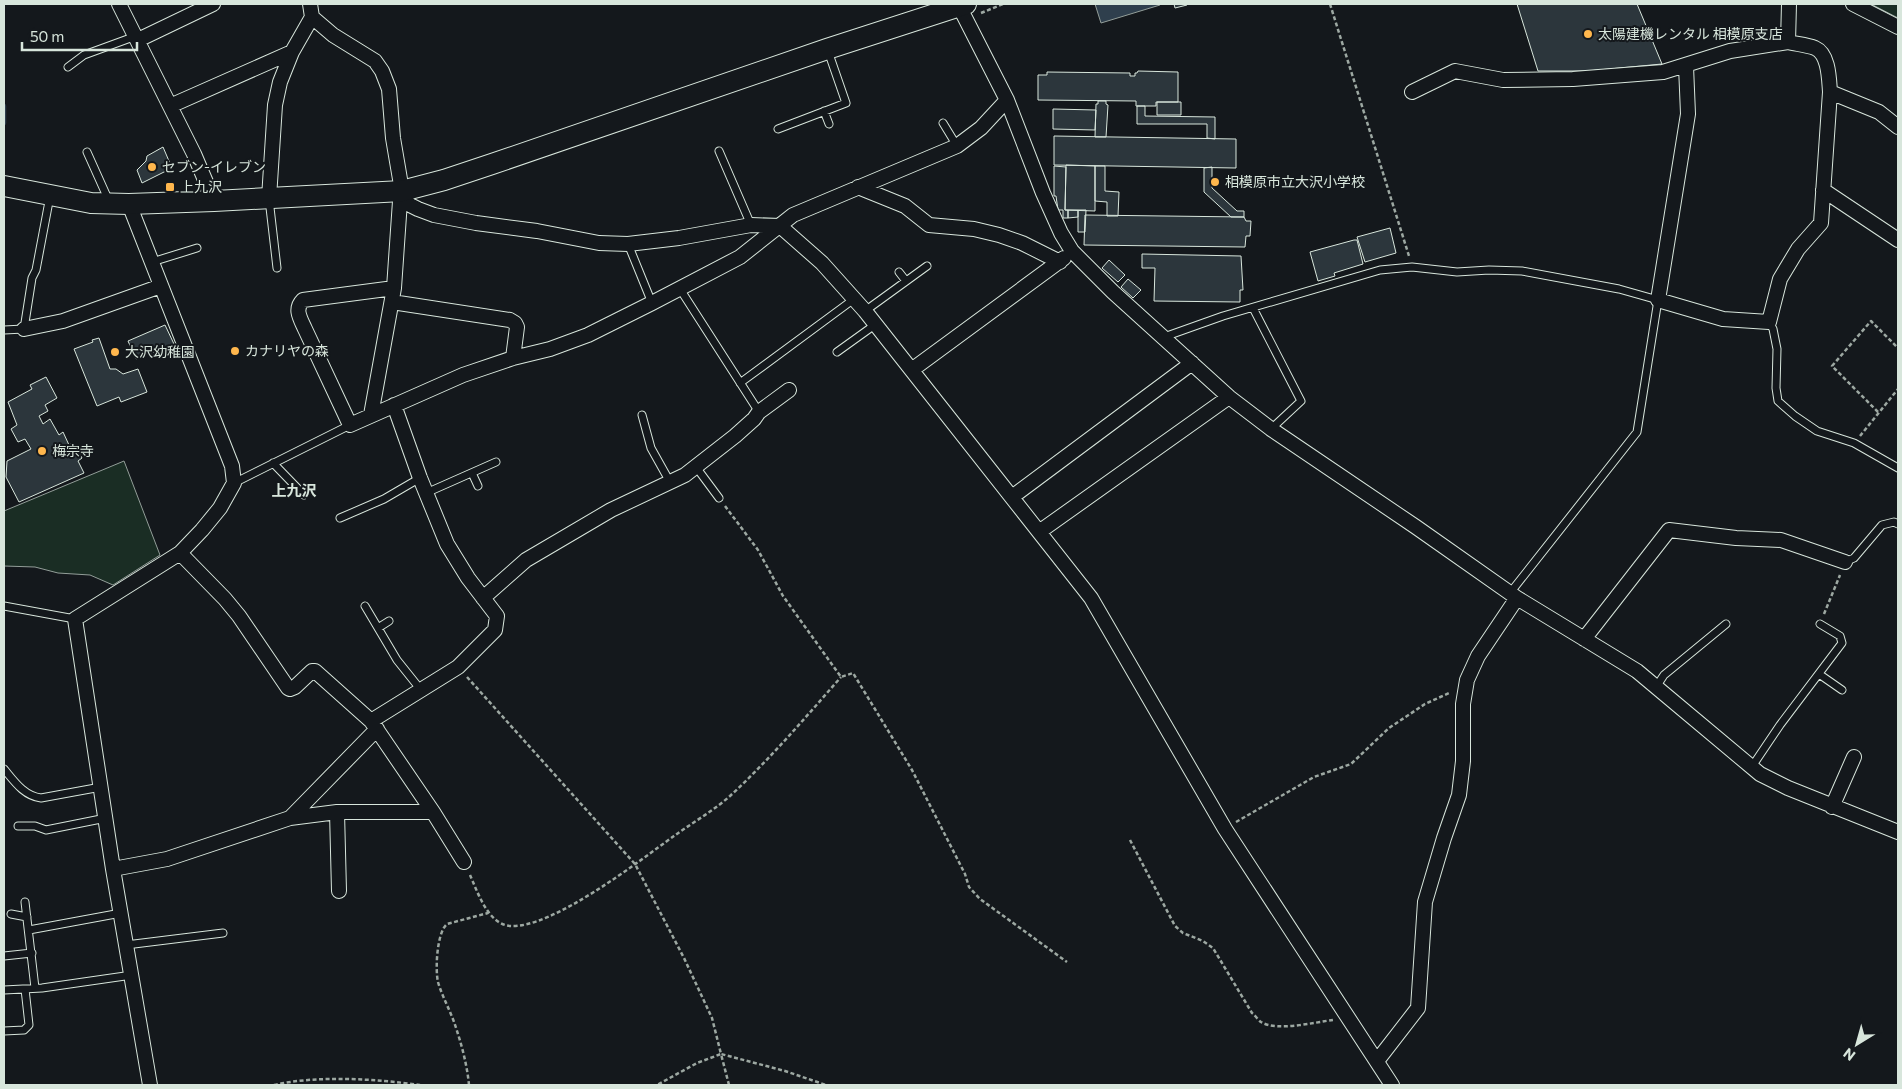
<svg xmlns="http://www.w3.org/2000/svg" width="1902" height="1089" viewBox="0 0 1902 1089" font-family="Commissioner,'Noto Sans JP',sans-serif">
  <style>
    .green { fill: #1a2d24; stroke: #939e99 }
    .water { fill: #2f3f4d; stroke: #939e99 }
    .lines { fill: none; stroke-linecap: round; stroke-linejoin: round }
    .stream { stroke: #2f3f4d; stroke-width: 4.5 }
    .building { fill: #2c363c; stroke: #d8e6dc }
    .lane-casing { stroke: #d8e6dc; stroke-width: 9 }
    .street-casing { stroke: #d8e6dc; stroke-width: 16 }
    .secondary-casing { stroke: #d8e6dc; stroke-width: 22 }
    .path { stroke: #9da8a2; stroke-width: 2.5; stroke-dasharray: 4 2.5; stroke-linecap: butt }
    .lane { stroke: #14181c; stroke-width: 7 }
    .street { stroke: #14181c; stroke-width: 14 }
    .secondary { stroke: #14181c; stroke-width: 20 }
    .poi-dot { fill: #ffb74d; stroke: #14181c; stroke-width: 2 }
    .labels { text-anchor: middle; stroke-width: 4; stroke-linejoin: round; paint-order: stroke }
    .poi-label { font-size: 14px; fill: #d8e6dc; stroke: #14181c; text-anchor: start }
    .neighbourhood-label { font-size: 15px; font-weight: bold; fill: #d8e6dc; stroke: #14181c }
  </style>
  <rect width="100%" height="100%" fill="#14181c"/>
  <path class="green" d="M1871 4H1898V18Z
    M124 461 160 555 113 585 90 575 58 573 35 567 4 566V511Z"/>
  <path class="water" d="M1095 4H1160V5L1101 23Z"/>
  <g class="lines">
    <path class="stream" d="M4 106V123"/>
  </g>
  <path class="building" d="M1174 4H1186L1187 5 1175 8Z
    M1517 4H1637L1662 64 1588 71H1538Z
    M1138 71 1178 72V102H1156V106H1136V101L1038 100V75H1047V72L1130 73V76H1135V73H1137Z
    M1098 101H1106V104L1108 105 1106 137H1095L1096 104H1098Z
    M1157 102H1181V115H1157Z
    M1137 106H1145V116L1215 117V139L1207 138V124H1137Z
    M1053 109 1096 110 1095 130 1053 129Z
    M1054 136 1236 139V168L1054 165Z
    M163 147 172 168 142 183 137 170 146 161 147 156Z
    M1066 165 1095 166V211L1065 210Z
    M1054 166 1066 167 1065 210H1068V218H1063V210H1058L1056 196H1054Z
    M1095 166H1105V191L1119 192 1118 216H1107V202L1095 201Z
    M1212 167V188L1237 211H1244V217H1231L1204 192V168Z
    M1068 210H1078V217L1068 218Z
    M1078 210H1086L1085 232H1078Z
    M1085 215 1244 217 1246 221H1251L1250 236H1246L1245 247 1084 245Z
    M1390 228 1396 253 1365 262 1357 237Z
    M1354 240H1357L1363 264 1334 273 1335 276 1318 281 1310 252Z
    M1142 254 1241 256 1243 290H1240V302L1154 301 1155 268H1142Z
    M1109 260 1125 275 1118 282 1102 268Z
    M1128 279 1141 290 1133 298 1121 287Z
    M165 325 174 344 136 359 128 341Z
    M99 338 110 369H116L123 374 138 369 147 392 121 402 119 397 97 406 74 349 93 342 92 340Z
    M46 377 57 398 45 405 48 411 39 416 43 424 50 419 59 435 63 432 69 445 73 443 82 458 78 461 84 473 19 502 6 477 7 461 31 449 25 439 18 442 11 429 17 425 8 402 32 389 30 385Z"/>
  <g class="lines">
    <defs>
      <path id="lane" d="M68 67 84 55 136 36
        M824 111 829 124
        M943 123 957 146
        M778 129 846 103 828 51
        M719 151 751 225
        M87 152 109 201
        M269 199 277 268
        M628 244 652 303
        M152 262 197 248
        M899 272 906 281
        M680 289 759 412
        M1253 308 1301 401 1271 429
        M865 311 927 266
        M1769 322 1773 329 1777 349 1776 388 1778 401 1795 416 1817 431 1854 443 1898 468
        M4 330 24 329 32 278 36 270 50 196
        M1164 337 1223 316 1380 270 1412 267 1457 272 1489 270 1522 271 1619 289 1658 300 1637 432 1510 593
        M837 352 876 324
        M740 383 854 299
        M642 415 651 448 670 482
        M273 463 304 495
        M696 467 719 498
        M472 473 478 486
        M234 483 350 425
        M426 493 496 462
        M340 518 384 499 420 478
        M1845 562 1854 558 1882 525 1894 522 1898 524
        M4 606 75 619
        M365 606 397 660 421 690
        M378 628 389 621
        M1819 674 1842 690
        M1656 687 1664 675 1726 624
        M1751 768 1780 725 1842 643 1840 636 1820 624
        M4 769C14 781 24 796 41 798L101 787
        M18 826H35L46 830 106 818
        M25 902 35 988
        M11 914 27 917
        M29 930 121 913
        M126 945 223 933
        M4 956 32 953
        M4 990 42 988 132 975
        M4 1031 24 1030 29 1025 25 989"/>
      <path id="street" d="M119 4 194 154 214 201
        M958 4 1007 100 1043 193 1061 233 1072 251 1113 292 1229 397 1271 429 1416 527 1517 598 1637 671 1760 774 1788 788 1898 832
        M1853 4 1898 27
        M312 17 333 35 375 61 382 71 389 89 393 138 402 191 405 200 410 205 418 209 434 215 476 223 537 231 599 243 628 244 679 238 751 225 780 226 822 263 865 311 1091 598 1225 829 1392 1085
        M138 40 213 4
        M1686 66 1688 114 1658 300 1723 319 1769 322 1780 279 1798 249 1821 223 1830 92C1829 79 1829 54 1815 48 1807 45 1796 44 1788 42
        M1412 92 1455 71 1503 80 1573 79 1663 72 1730 51 1788 42 1789 4
        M1830 92 1879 112 1898 127
        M170 106 292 52
        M858 187 905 206 929 225 974 229 999 235 1022 243 1060 262
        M1823 190 1898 240
        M269 198 275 105 280 82 292 52 312 17 310 4
        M129 204 232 466 234 483 220 508 202 530 180 553 75 619 113 869 150 1085
        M394 288 303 300C294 309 300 318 305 329L350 425 463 375 513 358 550 349 588 335 652 303 740 257 793 215 957 146 981 128 1007 100
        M392 302 510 320 515 323 517 327 513 358
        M24 329 63 321 161 286
        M913 369 1064 258
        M371 415 394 288 400 201 402 191
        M1012 497 1192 363
        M1039 532 1229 397
        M180 553 225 599 239 616 288 688 290 689 295 687 312 671H315L371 721 433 812 464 862
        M483 598 526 560 611 510 685 475 735 436 754 419 759 412 789 390
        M1584 639 1669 530 1736 538 1781 540 1845 562
        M371 721 458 667 495 630 497 616 468 578 447 544 420 478 394 405
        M1832 807 1854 757
        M337 812 339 891
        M290 818 377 729
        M113 869 167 859 290 818 337 812H433
        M1377 1061 1418 1008 1425 902 1444 838 1459 795 1463 761V704L1467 680 1478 656 1517 598"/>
      <path id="secondary" d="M4 186 91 203 129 204 214 201 402 191 444 180 492 164 827 49 966 4"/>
    </defs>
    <use href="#lane" class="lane-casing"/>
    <use href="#street" class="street-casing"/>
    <use href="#secondary" class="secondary-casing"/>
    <path class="path" d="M1330 4 1409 256
      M981 13 1003 4
      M1878 412 1832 366 1871 321 1898 348
      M1860 436 1898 389
      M725 506 758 550 783 596 841 677 853 673 912 770 965 874 969 887 980 899 1067 962
      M1824 614 1840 575
      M467 677 635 864 684 958 712 1018 721 1054 697 1063 657 1085
      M1236 822 1314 777 1351 764 1389 728 1425 704 1449 693
      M1130 840 1175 926 1183 933 1203 941 1213 948 1252 1013C1255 1015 1258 1020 1261 1022 1277 1032 1315 1022 1333 1020
      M470 875C478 893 488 924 510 926 552 929 639 861 674 836 692 823 713 811 730 796 770 759 805 718 841 677
      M274 1085C317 1075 377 1079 420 1085
      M469 1085C467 1064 461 1042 454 1022 449 1008 442 996 438 982 435 969 437 932 447 924L488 913
      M729 1085 721 1054 785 1071 826 1085"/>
    <use href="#lane" class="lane"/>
    <use href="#street" class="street"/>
    <use href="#secondary" class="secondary"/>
  </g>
  <g class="poi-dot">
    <circle cx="1588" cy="34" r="5"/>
    <circle cx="152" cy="167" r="5"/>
    <circle cx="1215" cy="182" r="5"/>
    <rect x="165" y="182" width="10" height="10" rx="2.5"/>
    <circle cx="235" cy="351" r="5"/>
    <circle cx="115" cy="352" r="5"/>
    <circle cx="42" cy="451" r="5"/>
  </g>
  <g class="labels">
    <g class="poi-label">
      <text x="1598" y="39">太陽建機レンタル 相模原支店</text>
      <text x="162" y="172">セブン-イレブン</text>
      <text x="1225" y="187">相模原市立大沢小学校</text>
      <text x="180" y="192">上九沢</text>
      <text x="245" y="356">カナリヤの森</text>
      <text x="125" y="357">大沢幼稚園</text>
      <text x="52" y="456">梅宗寺</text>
    </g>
    <g class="neighbourhood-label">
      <text x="294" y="496">上九沢</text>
    </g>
  </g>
  <rect width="1902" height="1089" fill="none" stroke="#d8e6dc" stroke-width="10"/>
  <g transform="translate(1857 1044) rotate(217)" stroke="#14181c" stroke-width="4" paint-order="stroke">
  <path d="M0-4L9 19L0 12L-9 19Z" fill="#d8e6dc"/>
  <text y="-8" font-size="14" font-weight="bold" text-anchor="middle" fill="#d8e6dc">N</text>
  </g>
  <path d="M22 42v8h115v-8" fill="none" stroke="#d8e6dc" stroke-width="2.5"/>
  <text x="30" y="42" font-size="15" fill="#d8e6dc" stroke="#14181c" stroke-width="4" paint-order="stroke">50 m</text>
</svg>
